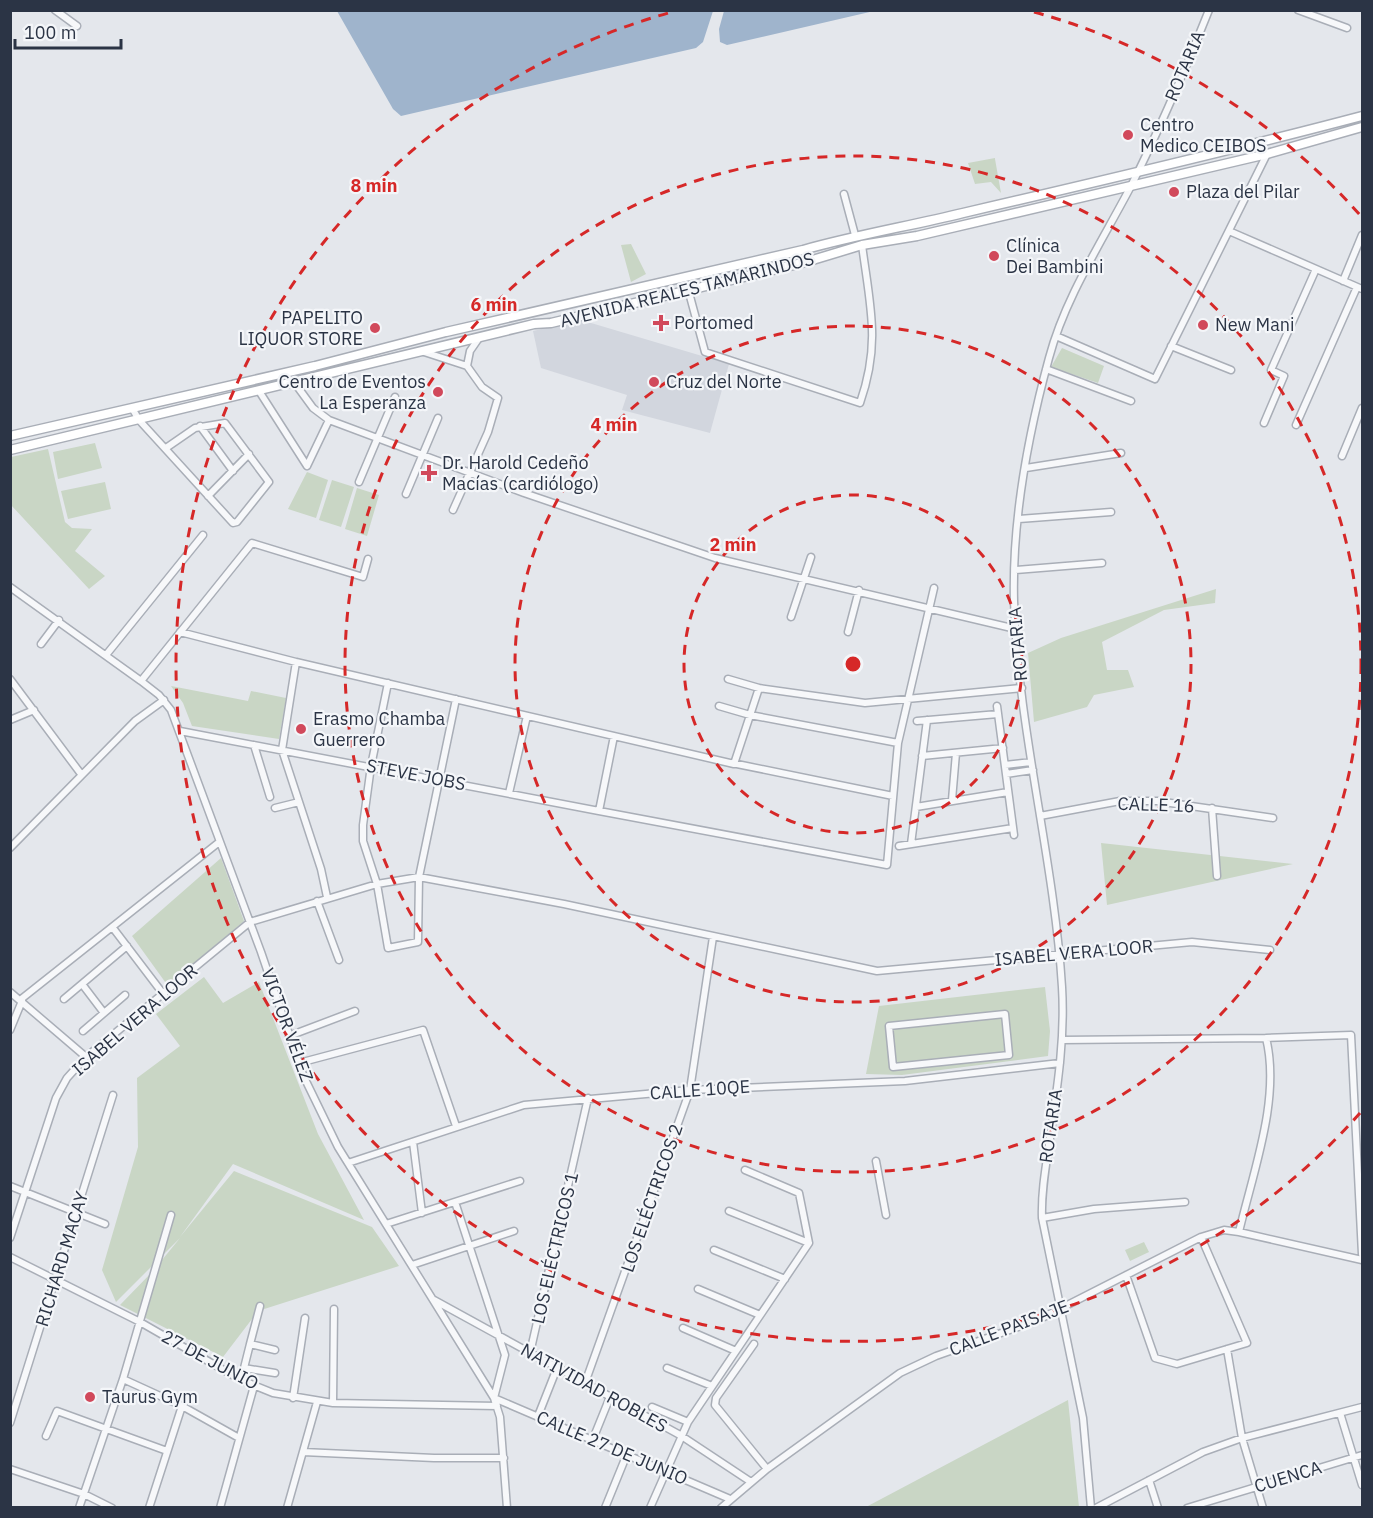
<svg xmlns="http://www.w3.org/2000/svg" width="1373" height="1518" viewBox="0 0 1373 1518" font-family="'IBM Plex Sans',sans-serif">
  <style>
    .built { fill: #d2d6de }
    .green { fill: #c9d6c5 }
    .water { fill: #9fb4cc }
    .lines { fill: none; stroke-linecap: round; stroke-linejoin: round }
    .minor-casing { stroke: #a9aeb7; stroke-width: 9 }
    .secondary-casing { stroke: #a9aeb7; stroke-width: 11 }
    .minor { stroke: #f7f8fa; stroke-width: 6 }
    .secondary { stroke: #fff; stroke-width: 8 }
    .ring { fill: none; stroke: #d62828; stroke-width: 3; stroke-dasharray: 10 8 }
    .poi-dot { fill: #d1495b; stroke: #f4f6f9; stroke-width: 2 }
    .labels { text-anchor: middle; stroke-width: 4.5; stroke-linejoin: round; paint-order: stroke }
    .street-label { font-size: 18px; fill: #2b3445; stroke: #f4f6f9 }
    .poi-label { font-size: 18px; fill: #2b3445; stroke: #f4f6f9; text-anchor: start }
    .centre { fill: #d62828; stroke: #f4f6f9; stroke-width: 3 }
    .ring-label { font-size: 18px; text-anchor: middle; font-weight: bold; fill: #d62828; stroke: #f4f6f9; stroke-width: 4.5; stroke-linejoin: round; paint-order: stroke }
  </style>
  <rect width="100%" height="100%" fill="#e4e7ec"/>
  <path class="built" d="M581 320 729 364 710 433 622 410 627 395 541 368 533 331Z"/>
  <path class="green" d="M995 158V159L1001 193 991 182 975 184 968 163Z
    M631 244 646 274 631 282 621 245Z
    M1062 348 1104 366 1098 383 1051 367Z
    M95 443 102 468 58 479 53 452Z
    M48 449 65 522 72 528 92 529 75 551 105 576 89 589 11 505V457Z
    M307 472 328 480 316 518 288 509Z
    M332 480 354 487 341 527 319 520Z
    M105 482 111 509 68 519 61 491Z
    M357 488 379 495 367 536 345 529Z
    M1216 589 1215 603 1164 610 1102 642 1107 670H1128L1134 687 1094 695 1087 707 1034 722 1028 653 1061 638Z
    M171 686 248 701 251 691 286 698 279 739 192 726 183 703Z
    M1101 843 1293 864 1107 905Z
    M221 858 244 921 168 986 132 936Z
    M204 977 223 1003 259 982 318 1134 364 1220 233 1164 180 1237 234 1171 372 1227 399 1266 258 1311 223 1357 120 1305 153 1271 180 1238 116 1302 102 1270 138 1147 137 1078 180 1046 156 1014Z
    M1045 987 1050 1031 1048 1056 902 1075 866 1074 879 1006Z
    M1144 1242 1149 1252 1130 1261 1125 1250Z
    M1068 1400 1079 1507H866Z"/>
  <path class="water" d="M337 11H713L703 42 696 48 401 116 393 109Z
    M724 11V10L874 11 727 45 720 42 719 29Z"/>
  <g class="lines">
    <defs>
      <path id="minor" d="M55 10 77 26
        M1298 10 1347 28
        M844 194 855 235
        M1229 231 1362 289
        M1343 281 1362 235
        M688 289 705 352 860 403C881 343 870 306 862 245
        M1056 336 1155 379 1267 154
        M1171 346 1231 370
        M421 351 467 366
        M1046 369 1131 401
        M294 382 313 408 329 420 524 493 715 558 1016 629
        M259 391 307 466
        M132 408 139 420 233 523 237 522 269 482 225 423 195 428 166 448
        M1264 423 1284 376 1271 370 1316 269
        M1296 425 1357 287
        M200 426 233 471
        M1342 456 1362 408
        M307 466 329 420
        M1026 468 1121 453
        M359 482 395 397
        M406 494 438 418
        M208 496 249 454
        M453 510 488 432 498 398 482 387 467 366 470 351 479 338
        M1019 519 1111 512
        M1015 570 1102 563
        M10 587 141 681 159 695 171 710 261 952 303 1075 338 1147 494 1398 500 1417 507 1508
        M791 617 811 557
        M180 632 296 662 734 764 759 688
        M848 632 859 590
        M41 644 59 620
        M106 655 203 535
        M296 662 282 750 321 869 327 897
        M10 679 81 774
        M728 679 759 688 865 703 1022 688
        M141 681 252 543 363 577 368 559
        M388 683 371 766 363 825V841L377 884 388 948 418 942 419 877 456 699
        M719 706 750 715 898 743
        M997 706 1014 835
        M10 720 34 710
        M917 721 998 714
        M180 731 599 811 614 736
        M254 745 270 797
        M922 756 1003 748
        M732 763 893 796
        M1005 765 1031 762
        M1006 774 1033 770
        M509 793 527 716
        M952 800 956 753
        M916 807 1008 792
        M275 808 299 802
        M1212 808 1217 876
        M599 811 887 865 898 743 934 588
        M1040 816 1120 801H1157L1273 818
        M911 844 927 720
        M899 846 1013 828
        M10 848 135 721 164 700
        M317 901 339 960
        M113 928 164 995
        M82 984 104 1013
        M10 992 86 1057
        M64 999 127 946
        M1005 1014 1009 1055 893 1067 889 1026Z
        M10 1030 22 1001 20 1000 218 843
        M83 1031 125 995
        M289 1036 355 1011
        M1266 1038 1351 1035 1362 1254
        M1062 1040 1266 1038C1281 1098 1253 1172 1239 1232
        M299 1063 423 1030 456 1126
        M413 1142 422 1213
        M876 1161 886 1215
        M348 1163 524 1105 690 1090 905 1081 1060 1063
        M10 1186 105 1224
        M455 1202 505 1355 494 1398 730 1499
        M729 1211 809 1243
        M1042 1218 1094 1209 1185 1202
        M386 1224 520 1181
        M10 1238 56 1098 67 1078 86 1057 250 922 377 884 419 877 564 904 877 971 1192 942 1270 950
        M714 1250 785 1279
        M10 1257 140 1322 241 1380 273 1393 333 1403 497 1406
        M412 1265 514 1231
        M1126 1275 1155 1358 1177 1364 1247 1343 1201 1237
        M698 1289 760 1315
        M434 1300 680 1435 751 1482
        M683 1328 736 1351
        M250 1344 260 1306
        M754 1344 716 1398 715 1405 767 1469
        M1227 1349 1242 1438 1263 1508
        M530 1353 588 1098
        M244 1368 275 1373
        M667 1368 712 1386
        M123 1379 182 1406 239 1438
        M241 1380 250 1344 275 1350
        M585 1383 690 1090 713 937
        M293 1398 305 1318
        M333 1403 334 1309
        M652 1407 688 1422
        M1340 1413 1362 1485
        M538 1416 557 1368
        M10 1423 113 1095
        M46 1436 57 1411 167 1451
        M593 1439 610 1397
        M303 1452 434 1458H504
        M10 1469 84 1494 112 1508
        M1149 1480 1158 1508
        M79 1508 123 1379 171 1215
        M149 1508 182 1406
        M220 1508 254 1386
        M287 1508 317 1402
        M605 1508 627 1454
        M650 1508 688 1422 809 1243 799 1193 745 1170
        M721 1508 767 1469 900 1373 936 1356 1038 1320 1201 1237 1224 1230 1239 1232 1362 1260
        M1091 1508 1083 1418 1042 1218C1041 1189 1047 1160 1051 1131 1058 1083 1065 1036 1062 987 1054 858 1018 731 1014 601 1012 521 1028 435 1049 358 1065 298 1101 243 1130 188 1159 131 1185 70 1209 10
        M1096 1508 1203 1452 1242 1438 1362 1407
        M1187 1508 1362 1455"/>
      <path id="secondary" d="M10 436 315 366 446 332 803 250C856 235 910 226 963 213 1097 182 1230 151 1362 116
        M10 450 534 324 551 323 806 262 862 245 917 236 1267 154 1362 127"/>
    </defs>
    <use href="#minor" class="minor-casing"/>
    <use href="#secondary" class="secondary-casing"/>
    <use href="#minor" class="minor"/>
    <use href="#secondary" class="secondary"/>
  </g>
  <g class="ring">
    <circle cx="853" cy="664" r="169"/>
    <circle cx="853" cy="664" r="338"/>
    <circle cx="853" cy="664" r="508"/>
    <path d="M1360 1113A677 677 0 1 1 672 12M1034 12A677 677 0 0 1 1360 215"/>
  </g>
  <g class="poi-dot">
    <circle cx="1128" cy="135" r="6"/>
    <circle cx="1174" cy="192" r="6"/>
    <circle cx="994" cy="256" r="6"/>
    <path d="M658 314h6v6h6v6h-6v6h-6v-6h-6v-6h6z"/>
    <circle cx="1203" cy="325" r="6"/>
    <circle cx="375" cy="328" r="6"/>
    <circle cx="654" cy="382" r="6"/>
    <circle cx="438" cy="392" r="6"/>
    <path d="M426 464h6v6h6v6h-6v6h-6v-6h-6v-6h6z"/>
    <circle cx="301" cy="729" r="6"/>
    <circle cx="90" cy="1397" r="6"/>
  </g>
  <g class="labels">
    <g class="street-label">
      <text transform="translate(1185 66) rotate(-67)" y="6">ROTARIA</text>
      <text transform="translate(687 290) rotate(-14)" y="6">AVENIDA REALES TAMARINDOS</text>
      <text transform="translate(1018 644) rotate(-95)" y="6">ROTARIA</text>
      <text transform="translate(416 775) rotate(11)" y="6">STEVE JOBS</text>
      <text transform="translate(1156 805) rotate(2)" y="6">CALLE 16</text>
      <text transform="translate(1074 953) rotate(-5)" y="6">ISABEL VERA LOOR</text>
      <text transform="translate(135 1020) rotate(-41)" y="6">ISABEL VERA LOOR</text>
      <text transform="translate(287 1025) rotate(70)" y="6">VICTOR VÉLEZ</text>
      <text transform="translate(700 1090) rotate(-4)" y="6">CALLE 10QE</text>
      <text transform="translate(1051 1126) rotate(-82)" y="6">ROTARIA</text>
      <text transform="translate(652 1198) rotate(-71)" y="6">LOS ELÉCTRICOS 2</text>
      <text transform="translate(555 1248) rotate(-77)" y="6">LOS ELÉCTRICOS 1</text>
      <text transform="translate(62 1259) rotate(-73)" y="6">RICHARD MACAY</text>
      <text transform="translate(1009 1328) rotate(-21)" y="6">CALLE PAISAJE</text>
      <text transform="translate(210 1360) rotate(28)" y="6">27 DE JUNIO</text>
      <text transform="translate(594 1388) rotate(29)" y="6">NATIVIDAD ROBLES</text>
      <text transform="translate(612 1448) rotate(23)" y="6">CALLE 27 DE JUNIO</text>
      <text transform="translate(1288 1477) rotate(-17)" y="6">CUENCA</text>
    </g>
    <g class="poi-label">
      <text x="1140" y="131">Centro<tspan x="1140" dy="21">Medico CEIBOS</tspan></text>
      <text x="1186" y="198">Plaza del Pilar</text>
      <text x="1006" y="252">Clínica<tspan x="1006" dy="21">Dei Bambini</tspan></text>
      <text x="363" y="324" text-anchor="end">PAPELITO<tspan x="363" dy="21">LIQUOR STORE</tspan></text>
      <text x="674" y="329">Portomed</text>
      <text x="1215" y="331">New Mani</text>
      <text x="426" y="388" text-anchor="end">Centro de Eventos<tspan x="426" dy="21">La Esperanza</tspan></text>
      <text x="666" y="388">Cruz del Norte</text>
      <text x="442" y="469">Dr. Harold Cedeño<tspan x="442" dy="21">Macías (cardiólogo)</tspan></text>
      <text x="313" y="725">Erasmo Chamba<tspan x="313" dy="21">Guerrero</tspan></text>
      <text x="102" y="1403">Taurus Gym</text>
    </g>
  </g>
  <circle cx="853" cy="664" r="9" class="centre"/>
  <g class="ring-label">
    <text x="374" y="192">8 min</text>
    <text x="494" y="311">6 min</text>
    <text x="614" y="431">4 min</text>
    <text x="733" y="551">2 min</text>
  </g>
  <rect width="1373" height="1518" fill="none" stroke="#2b3445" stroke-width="24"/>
  <path d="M15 39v9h106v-9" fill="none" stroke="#2b3445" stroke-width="3"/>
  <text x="24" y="39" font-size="18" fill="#2b3445" stroke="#f4f6f9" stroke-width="4.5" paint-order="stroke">100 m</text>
</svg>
